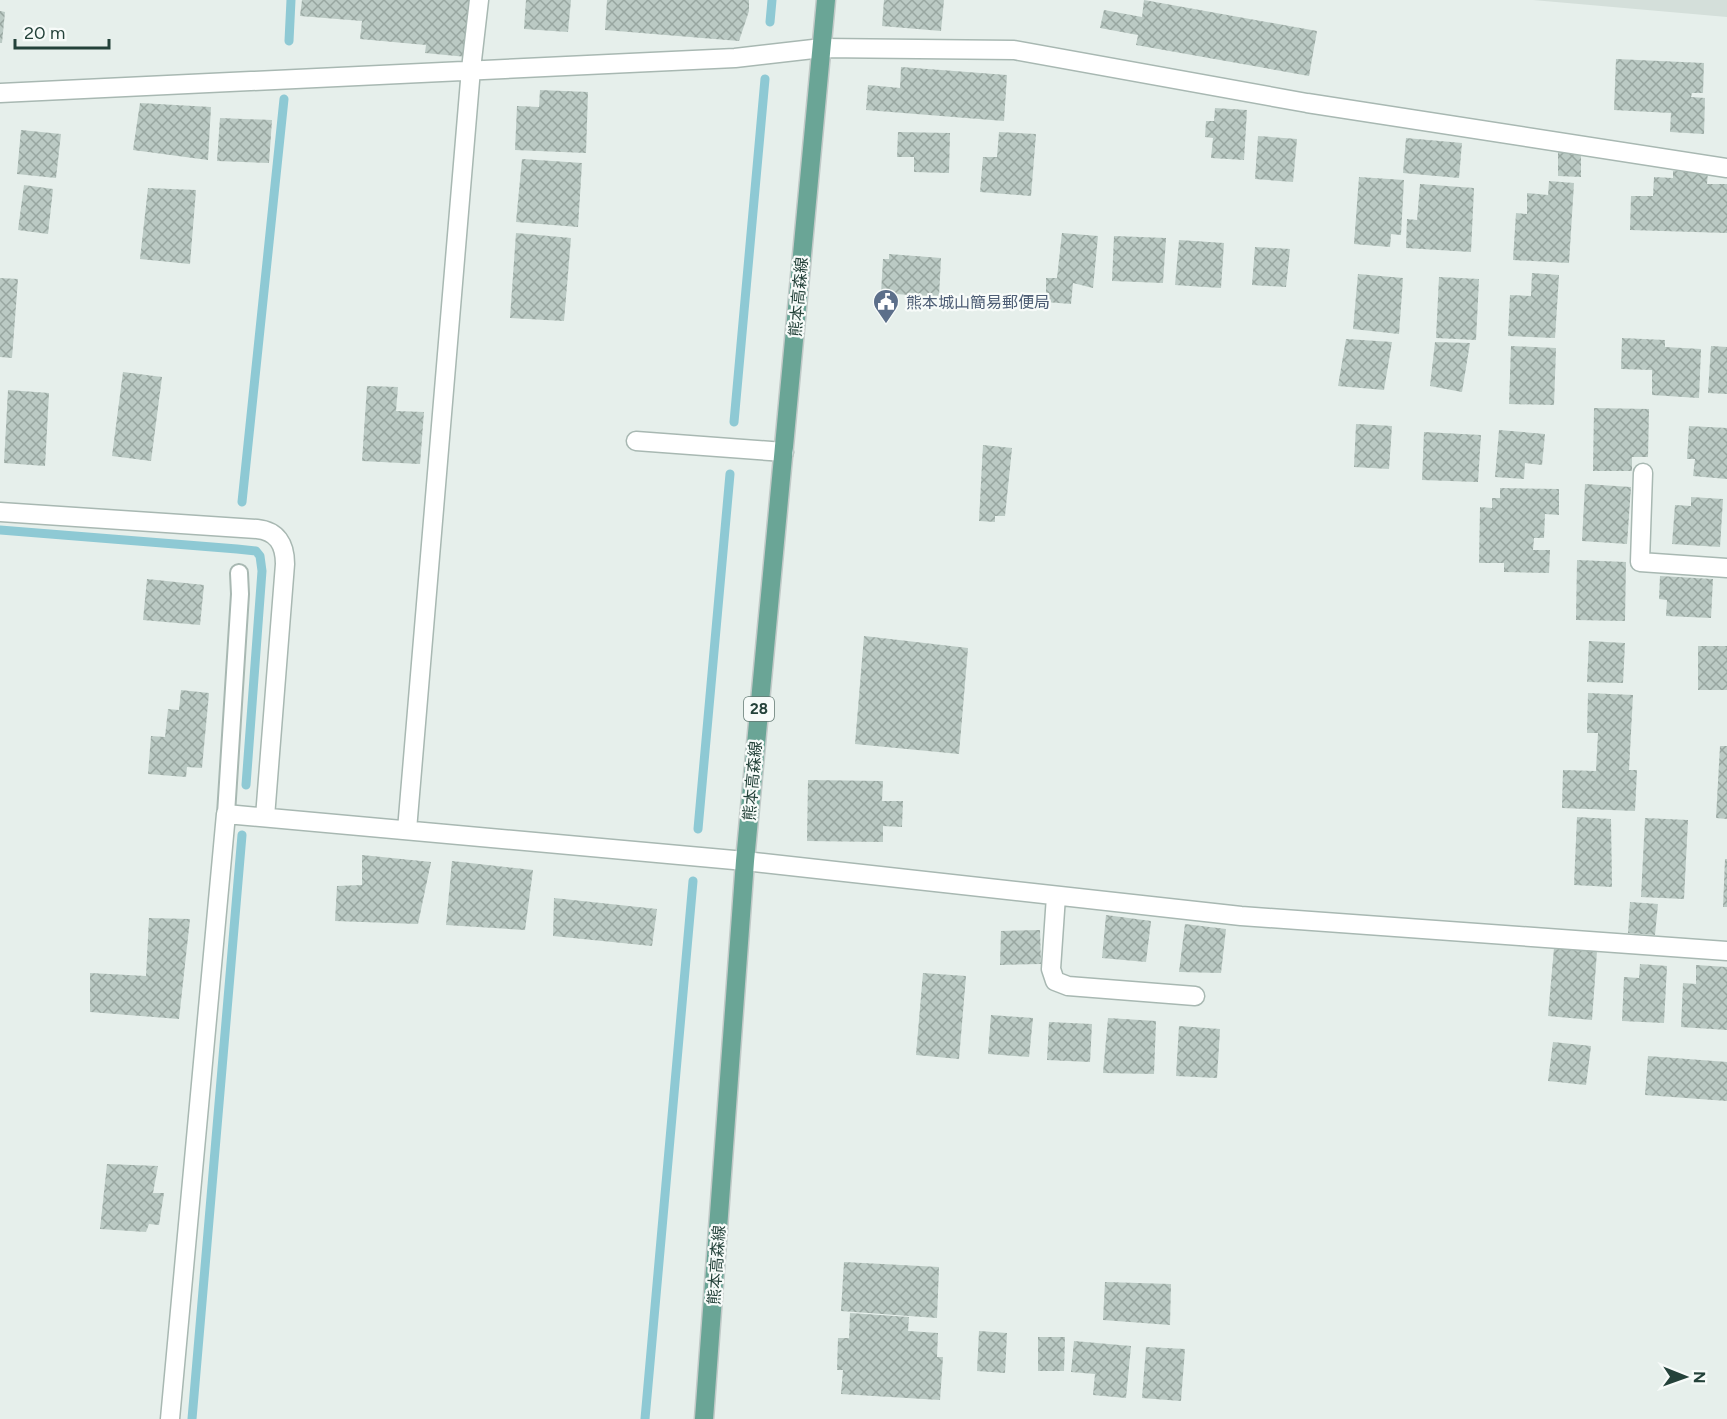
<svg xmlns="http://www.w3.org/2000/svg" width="1727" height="1419" viewBox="0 0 1727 1419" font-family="Figtree,'Noto Sans JP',sans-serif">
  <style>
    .built { fill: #d4dfda }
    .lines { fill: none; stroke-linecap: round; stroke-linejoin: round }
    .stream { stroke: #8ec9d4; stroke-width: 9 }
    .building { fill: url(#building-cross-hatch) }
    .service-casing { stroke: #a8b8b2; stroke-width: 20 }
    .minor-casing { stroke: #a8b8b2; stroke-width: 21 }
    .primary-casing { stroke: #c2cac8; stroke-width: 21 }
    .service { stroke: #fff; stroke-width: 16 }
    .minor { stroke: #fff; stroke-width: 18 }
    .primary { stroke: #6aa596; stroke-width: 18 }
    .labels { text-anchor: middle; stroke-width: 4.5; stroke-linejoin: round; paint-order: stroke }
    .shield { fill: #f7fbf9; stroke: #637a73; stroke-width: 1.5 }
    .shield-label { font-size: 15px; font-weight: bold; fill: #24423a }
    .street-label { font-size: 16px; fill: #24423a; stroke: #f7fbf9 }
    .service-label { font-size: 16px; fill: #4e5e75; stroke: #f7fbf9; text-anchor: start }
  </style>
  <defs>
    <pattern id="building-cross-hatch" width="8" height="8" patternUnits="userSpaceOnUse" patternTransform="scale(1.5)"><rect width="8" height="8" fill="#bbcac4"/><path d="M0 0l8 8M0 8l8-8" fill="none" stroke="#98a6a0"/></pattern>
  </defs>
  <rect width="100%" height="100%" fill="#e6efeb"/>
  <path class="built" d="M1533 0H1727V17Z"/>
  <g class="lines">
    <path class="stream" d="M770 22 772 0
      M289 41 291 0
      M734 422 765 79
      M242 502 284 99
      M0 530 237 549 256 551 260 556 262 571 246 785
      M698 829 730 474
      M192 1419 242 835
      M645 1419 693 881"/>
  </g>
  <path class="building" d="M302 0H471L467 57 425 53 426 45 360 39 362 21 300 16Z
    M526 0H571L568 32 524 29Z
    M607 0H749V11L739 41 605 30Z
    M884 0H944L941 31 882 26Z
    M1144 0 1317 31 1309 76 1136 45 1138 35 1100 28 1104 10 1142 17Z
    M0 11 5 12 2 43H0Z
    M1616 59 1704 63 1703 93H1692L1691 97 1705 98 1704 134 1670 132 1671 113 1614 110Z
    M901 67 1007 75 1004 121 866 110 868 85 900 88Z
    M540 90 588 92 586 153 515 150 517 106 539 107Z
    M140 103 211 107 208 160 133 150Z
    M1215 108 1247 110 1244 160 1211 158 1213 138 1205 137 1206 121H1214Z
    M220 118 272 120 269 163 217 161Z
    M21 130 61 134 56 178 17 174Z
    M898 132 950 133 949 173 914 172V157H897Z
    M999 132 1036 134 1031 196 980 192 983 157H997Z
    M1258 136 1297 139 1293 182 1255 179Z
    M1406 138 1462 143 1459 178 1403 173Z
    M1558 152H1581V177L1558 176Z
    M522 159 582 163 578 227 516 222Z
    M1673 171 1708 172 1707 184H1727V233L1630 230 1631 196H1653L1654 177 1673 178Z
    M1359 177 1404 180 1401 235 1391 234 1390 247 1354 244Z
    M1549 181 1574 183 1569 263 1513 260 1516 213 1527 214V193L1548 195Z
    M1420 184 1474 188 1471 252 1406 248 1407 219 1417 220Z
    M24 185 53 189 48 234 18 230Z
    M148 188 196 190 190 264 140 259Z
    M516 233 571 238 564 321 510 318Z
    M1062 233 1098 236 1093 288 1073 283 1071 304 1046 302V278H1057Z
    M1114 236 1166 238 1163 283 1112 281Z
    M1179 240 1224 243 1221 288 1175 285Z
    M1255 247 1290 249 1286 287 1252 285Z
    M889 254 941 258 939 297 881 293 883 259H889Z
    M1532 273 1559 275 1555 338 1508 336 1510 295 1531 296Z
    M1358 274 1403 278 1399 334 1353 329Z
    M1439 277 1479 279 1476 340 1436 338Z
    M0 278 18 279 12 358 0 357Z
    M1622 338 1665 340V347L1701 349 1699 398 1652 395V370L1621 369Z
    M1346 339 1392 342 1384 390 1338 386Z
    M1435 342 1470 343 1462 392 1430 386Z
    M1511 346 1556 348 1554 405 1509 404Z
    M1711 346 1727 347V394L1708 393Z
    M123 372 162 377 151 461 112 456Z
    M367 386 398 387 396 411 424 412 420 464 362 461Z
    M8 390 49 393 45 466 4 463Z
    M1594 408 1649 409 1648 457H1632V471H1593Z
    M1356 424 1392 426 1389 469 1354 467Z
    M1689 426 1727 428V479L1693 476 1695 459H1687Z
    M1499 430 1545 434 1542 465 1525 463 1524 479 1495 477Z
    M1424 432 1481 435 1478 482 1422 480Z
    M983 445 1012 448 1005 516H995V522L979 521Z
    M1585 484 1631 487 1627 544 1582 541Z
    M1500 488 1559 489V515L1545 514 1544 538H1534L1533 550H1550L1549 573 1504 572V563H1479L1480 507 1492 508V498H1500Z
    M1691 497 1723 499 1720 547 1672 544 1675 505 1691 506Z
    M1577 560 1626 562 1625 621 1576 620Z
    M1660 576 1713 579 1711 618 1666 616 1667 600 1659 599Z
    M147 579 204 585 200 625 143 620Z
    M864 636 968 648 959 754 855 744Z
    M1589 641 1625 643 1623 683 1587 682Z
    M1698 646H1727V690H1698Z
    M181 690 209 693 202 768 187 767 186 777 148 774 151 736 165 737 168 709 179 710Z
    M1588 693 1633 695 1629 770H1637L1635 811 1562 808 1563 770 1596 771 1598 733H1587Z
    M1720 746H1727V819L1716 818Z
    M808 780 883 781 882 801H903L902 827 883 826V842L807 841Z
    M1577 817 1611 819 1612 887 1574 885Z
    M1645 818 1688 820 1684 899 1641 897Z
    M362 855 431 862 418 924 335 921 337 886 362 885Z
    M1725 859H1727V907H1723Z
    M452 861 533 870 525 930 446 925Z
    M554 898 657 909 652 946 553 936Z
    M1630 902 1658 904 1655 935 1628 933Z
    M1106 915 1151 921 1146 962 1102 958Z
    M149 918 190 919 179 1019 90 1012V973L146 976Z
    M1185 924 1226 929 1221 973 1179 972Z
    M1040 930 1041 964 1000 965 1001 931Z
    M1554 948 1597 951 1592 1020 1548 1016Z
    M1640 964 1667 966 1664 1023 1622 1021 1624 977 1639 978Z
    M1696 965 1727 967V1030L1681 1027 1683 983 1696 984Z
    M923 973 966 976 959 1059 916 1055Z
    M991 1015 1033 1018 1029 1057 988 1054Z
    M1108 1018 1156 1021 1154 1074 1103 1073Z
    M1049 1022 1092 1024 1090 1062 1047 1060Z
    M1179 1026 1220 1029 1217 1078 1176 1076Z
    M1553 1042 1591 1046 1586 1085 1548 1081Z
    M1648 1056 1727 1062V1101L1645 1095Z
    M107 1164 158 1166 153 1193H164L159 1225 149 1224 146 1232 100 1229Z
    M844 1262 939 1267 937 1318 841 1311Z
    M1105 1282 1171 1284 1170 1325 1103 1320Z
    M850 1313 909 1317 908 1331 938 1333 937 1357H943L940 1400 841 1394 843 1370H837L838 1338H849Z
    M979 1331 1007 1333 1005 1373 977 1371Z
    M1038 1337H1065L1064 1371H1038Z
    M1074 1341 1131 1346 1126 1398 1093 1395 1095 1374 1071 1372Z
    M1146 1347 1185 1349 1181 1401 1142 1398Z"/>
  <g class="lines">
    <defs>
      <path id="service" d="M226 814 240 594 239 573"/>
      <path id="minor" d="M0 93 735 58 822 48 1014 50 1307 103 1727 168
        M636 441 784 452
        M1643 473 1640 562 1727 568
        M0 512 257 529C277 531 285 544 285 564L265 817
        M407 830 471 69 479 0
        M1056 896 1051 969 1055 981 1068 986 1195 996
        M170 1419 226 814 745 861 1241 916 1727 951"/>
      <path id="primary" d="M704 1419 745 861 826 0"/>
    </defs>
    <use href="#service" class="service-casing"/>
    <use href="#minor" class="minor-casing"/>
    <use href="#primary" class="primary-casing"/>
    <use href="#service" class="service"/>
    <use href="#minor" class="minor"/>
    <use href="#primary" class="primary"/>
  </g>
  <defs>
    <symbol id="civic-pin" viewBox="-11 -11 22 30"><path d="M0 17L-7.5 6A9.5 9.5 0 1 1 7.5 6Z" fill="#5c6f8a" stroke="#f7fbf9"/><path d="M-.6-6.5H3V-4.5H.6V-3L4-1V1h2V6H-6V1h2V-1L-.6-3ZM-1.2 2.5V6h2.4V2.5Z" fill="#fff"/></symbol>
  </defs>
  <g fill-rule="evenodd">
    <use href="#civic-pin" x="871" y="287" width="30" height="40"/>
  </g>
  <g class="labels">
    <rect class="shield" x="744" y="697" width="30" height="24" rx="4.5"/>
    <g class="shield-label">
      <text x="759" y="714">28</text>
    </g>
    <g class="street-label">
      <text transform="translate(798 297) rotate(-85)" y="6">熊本高森線</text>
      <text transform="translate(752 781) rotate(-85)" y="6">熊本高森線</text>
      <text transform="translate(716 1265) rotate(-86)" y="6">熊本高森線</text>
    </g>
    <g class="service-label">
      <text x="906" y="308">熊本城山簡易郵便局</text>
    </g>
  </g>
  <g transform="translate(1685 1377) rotate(91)" stroke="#f7fbf9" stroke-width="4.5" paint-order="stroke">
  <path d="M0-4.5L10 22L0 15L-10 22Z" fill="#24423a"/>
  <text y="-9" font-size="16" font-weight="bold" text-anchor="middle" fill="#24423a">N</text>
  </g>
  <path d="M15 39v9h94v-9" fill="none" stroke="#24423a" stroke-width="3"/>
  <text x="24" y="39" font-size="18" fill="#24423a" stroke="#f7fbf9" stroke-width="4.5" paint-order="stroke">20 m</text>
</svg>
